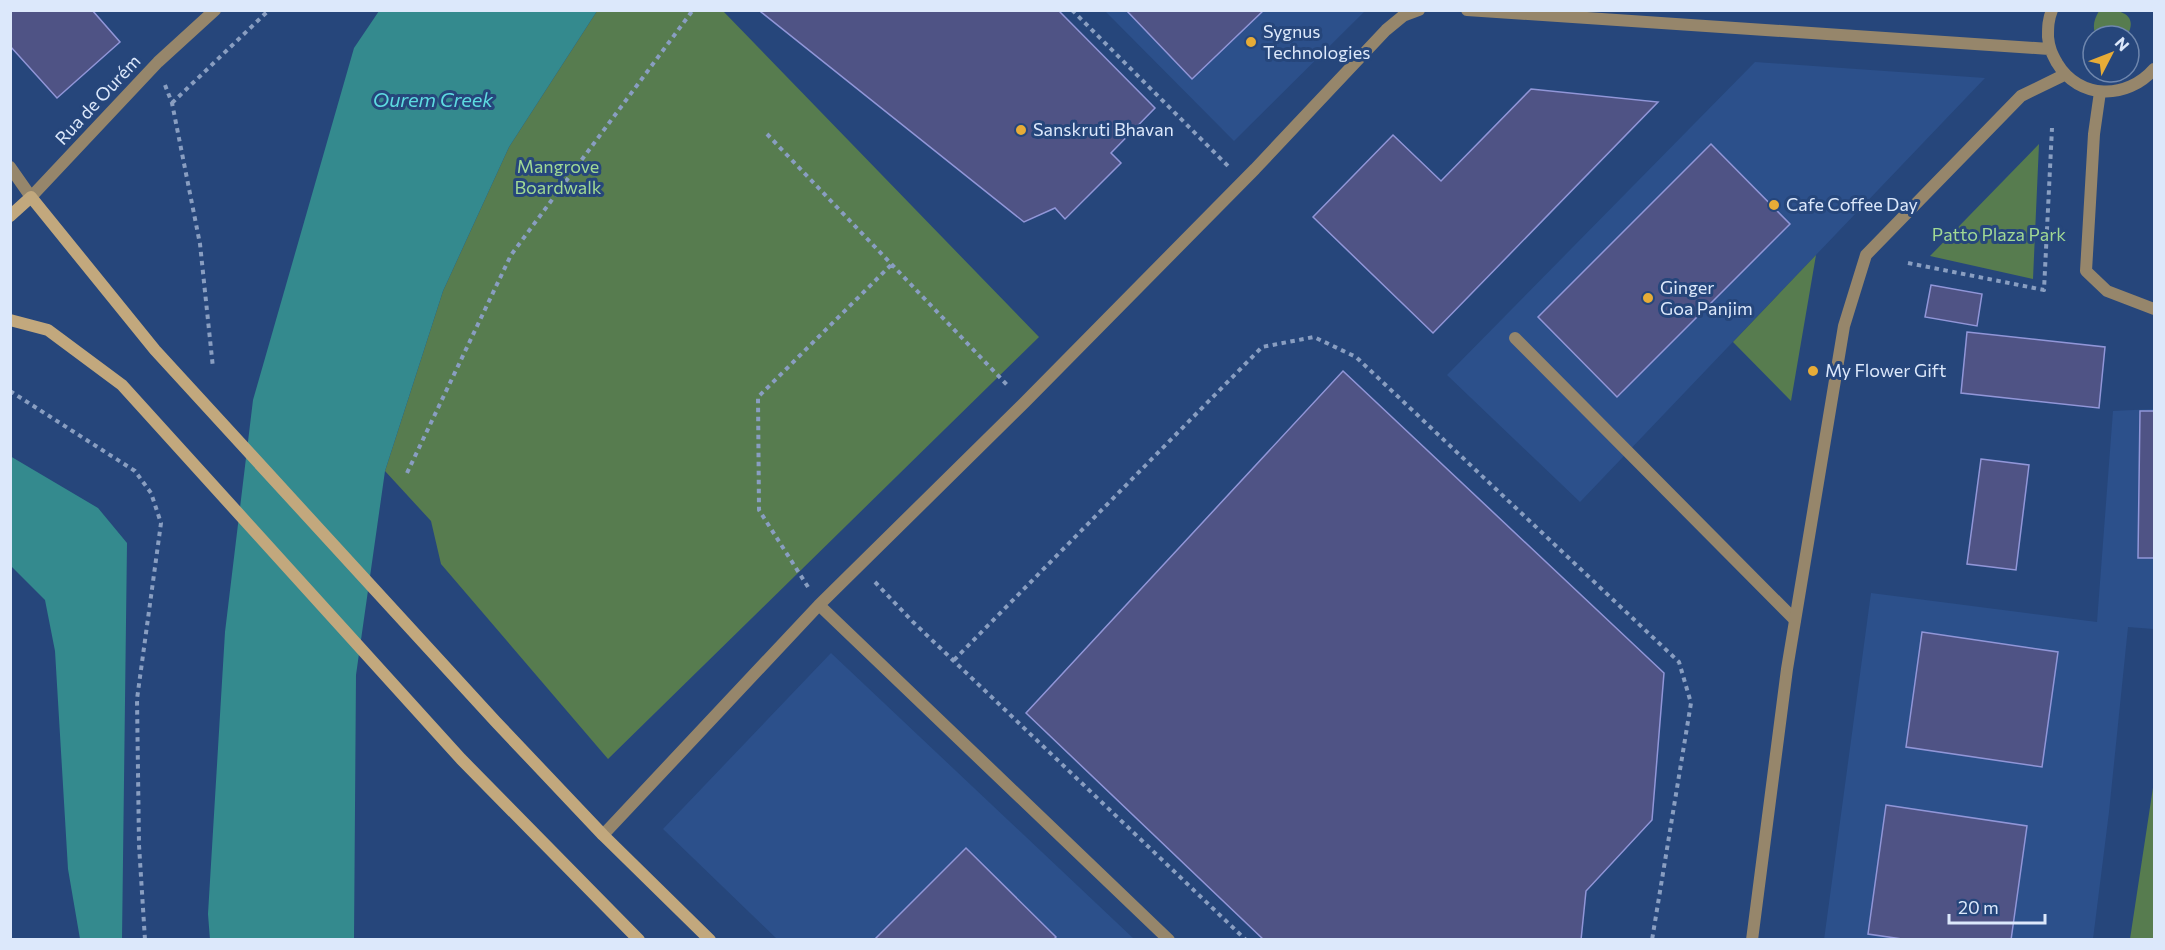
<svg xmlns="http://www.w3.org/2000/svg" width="2165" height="950" viewBox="0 0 2165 950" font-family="Commissioner,sans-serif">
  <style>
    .built { fill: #2c508b }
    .green { fill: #577c4f }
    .water { fill: #348a8e }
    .building { fill: #4f5385; stroke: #9196d8; stroke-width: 1.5 }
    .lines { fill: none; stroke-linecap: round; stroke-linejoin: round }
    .path { stroke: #899ec1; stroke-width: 4; stroke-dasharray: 4.5 4.5; stroke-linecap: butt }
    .service { stroke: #96866b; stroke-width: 12 }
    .minor { stroke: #96866b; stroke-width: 12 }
    .tertiary { stroke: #96866b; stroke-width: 12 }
    .secondary { stroke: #c2a87d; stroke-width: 12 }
    .poi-dot { fill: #e7ac37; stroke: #26467b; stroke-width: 2 }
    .labels { text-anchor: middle; stroke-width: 6; stroke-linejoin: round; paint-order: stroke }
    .poi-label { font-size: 18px; fill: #dce8fb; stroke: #26467b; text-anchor: start }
    .street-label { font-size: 18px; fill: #dce8fb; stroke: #26467b }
    .park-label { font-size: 18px; fill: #a1d994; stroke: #26467b }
    .water-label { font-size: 20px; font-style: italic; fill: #5ddbe1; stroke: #26467b }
  </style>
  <rect width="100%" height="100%" fill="#26467b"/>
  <path class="built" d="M1105 11H1365L1234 141Z
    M1755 62 1985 78 1580 502 1447 375Z
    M2154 409V629L2128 627 2109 812 2093 939 1824 940 1871 593 2097 622 2113 411Z
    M831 653 1134 939H777L663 829Z"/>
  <path class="green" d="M597 11H723L1039 337 608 759 441 564 431 521 385 471 443 291 509 147Z
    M2099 11C2117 8 2140 13 2127 36H2096C2092 26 2094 20 2099 11Z
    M2039 144 2033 279 1930 256Z
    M1816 255 1791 401 1733 342Z
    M2154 781V939H2130Z"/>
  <path class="water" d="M379 11H597L509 147 443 291 385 471 356 675 354 939 210 940 208 914 225 632 253 400 354 48Z
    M10 456 98 508 127 543 122 939H80L68 869 55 651 45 600 11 566Z"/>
  <path class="building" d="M10 10H92L120 42 57 98 10 46Z
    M762 10H1058L1155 108 1111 153 1121 163 1065 219 1055 208 1024 222 761 12Z
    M1126 10H1264L1192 79Z
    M1531 89 1658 102 1433 333 1313 217 1393 135 1441 181Z
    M1711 144 1790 224 1617 397 1538 317Z
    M1931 285 1982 294 1977 326 1925 317Z
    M1967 332 2105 347 2099 408 1961 393Z
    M1343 371 1664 673 1652 820 1586 891 1581 940H1264L1026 713Z
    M2140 411H2154V558H2138Z
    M1981 459 2029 465 2016 570 1967 564Z
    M1922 632 2058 652 2042 767 1906 747Z
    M1886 805 2027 826 2011 940H1909L1868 934Z
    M966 848 1056 937 1053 940H874Z"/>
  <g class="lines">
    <path class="path" d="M1072 10 1228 166
      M165 85 172 103 200 244 213 368
      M172 103 269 10
      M767 134 1009 387
      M1908 263 2044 290 2052 128
      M10 391 135 471 151 493 161 523 137 699 139 845 145 940
      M407 473 511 255 693 10
      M875 582 913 622 1246 940
      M808 587 759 510 758 397 892 264
      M954 660 1262 347 1314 337 1356 357 1679 662 1691 703 1652 940"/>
    <path class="service" d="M1515 338 1795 620"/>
    <path class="minor" d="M1467 10 2049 49
      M2052 10C2048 20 2048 27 2048 37 2049 48 2052 54 2057 63 2079 100 2127 100 2154 69
      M2100 92 2094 134 2086 271 2107 291 2154 309
      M819 605 1169 940
      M603 835 819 605 1024 403 1255 169 1386 30 1403 16 1419 10
      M1752 940 1787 669 1844 326 1866 255 2021 96 2064 75"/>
    <path class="tertiary" d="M10 167 31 197 158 62 215 10"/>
    <path class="secondary" d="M10 216 31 197 155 350 496 722 603 835 710 940
      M10 320 48 330 122 385 461 759 639 940"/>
  </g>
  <g class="poi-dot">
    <circle cx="1251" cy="42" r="6"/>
    <circle cx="1021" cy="130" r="6"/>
    <circle cx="1774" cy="205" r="6"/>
    <circle cx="1648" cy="298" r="6"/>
    <circle cx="1813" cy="371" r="6"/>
  </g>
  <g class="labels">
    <g class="poi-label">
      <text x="1263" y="38">Sygnus<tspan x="1263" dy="21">Technologies</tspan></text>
      <text x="1033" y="136">Sanskruti Bhavan</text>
      <text x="1786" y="211">Cafe Coffee Day</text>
      <text x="1660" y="294">Ginger<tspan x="1660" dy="21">Goa Panjim</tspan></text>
      <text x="1825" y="377">My Flower Gift</text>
    </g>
    <g class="street-label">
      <text transform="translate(98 100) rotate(-47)" y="6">Rua de Ourém</text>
    </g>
    <g class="park-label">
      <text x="558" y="173">Mangrove<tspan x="558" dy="21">Boardwalk</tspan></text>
      <text x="1999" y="241">Patto Plaza Park</text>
    </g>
    <g class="water-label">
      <text x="433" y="107">Ourem Creek</text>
    </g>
  </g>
  <rect width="2165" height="950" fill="none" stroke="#dce8fb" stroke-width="24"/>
  <g transform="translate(2111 54) rotate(48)"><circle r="28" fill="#26467b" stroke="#6f87ae" stroke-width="1.5"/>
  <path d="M0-4.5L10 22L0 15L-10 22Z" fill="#e7ac37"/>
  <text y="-9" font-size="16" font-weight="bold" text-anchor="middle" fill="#dce8fb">N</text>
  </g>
  <path d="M1949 914v9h96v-9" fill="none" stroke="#dce8fb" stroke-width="3"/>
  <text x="1958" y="914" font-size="18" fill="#dce8fb" stroke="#26467b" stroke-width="4.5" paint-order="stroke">20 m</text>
</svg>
